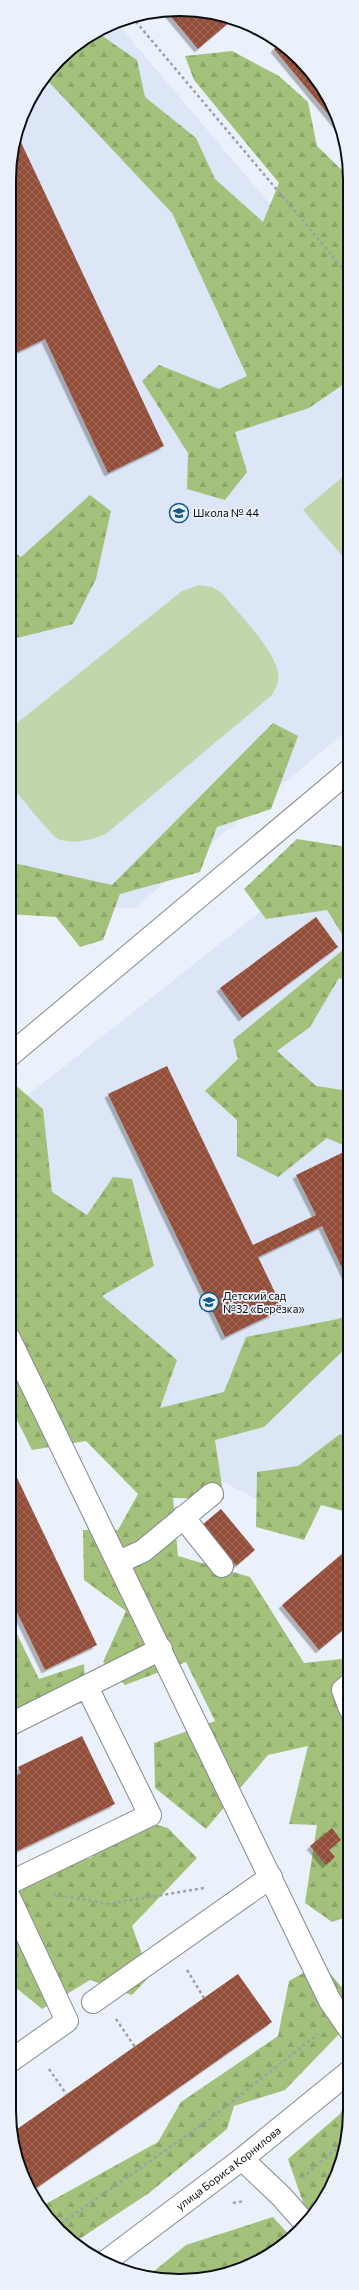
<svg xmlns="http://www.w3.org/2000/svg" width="359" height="2290" viewBox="0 0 359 2290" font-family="Commissioner,sans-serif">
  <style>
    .built { fill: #dce6f6 }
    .green { fill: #c3d6ab }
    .forest { fill: url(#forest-firs) }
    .building { fill: url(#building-cross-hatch); filter: url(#shadow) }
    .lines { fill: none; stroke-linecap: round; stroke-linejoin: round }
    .minor-casing { stroke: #848992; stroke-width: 24 }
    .path { stroke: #9ca1a7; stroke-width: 2.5; stroke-dasharray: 3 3; stroke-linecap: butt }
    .minor { stroke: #fff; stroke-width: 22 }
    .labels { text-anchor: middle; stroke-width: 3.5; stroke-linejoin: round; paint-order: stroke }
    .poi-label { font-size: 11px; fill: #0d0f12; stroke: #ebf1fa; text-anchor: start }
    .street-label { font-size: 11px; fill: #0d0f12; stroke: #ebf1fa }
    .rim { fill: none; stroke: #0d0f12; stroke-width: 2 }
  </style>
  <defs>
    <pattern id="forest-firs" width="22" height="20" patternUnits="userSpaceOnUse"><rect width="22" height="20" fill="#a3c17a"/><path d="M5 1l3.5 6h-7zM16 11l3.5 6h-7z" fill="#8ba568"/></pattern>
    <pattern id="building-cross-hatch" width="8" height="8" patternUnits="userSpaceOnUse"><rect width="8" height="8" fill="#934d39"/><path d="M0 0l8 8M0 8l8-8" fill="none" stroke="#9c6859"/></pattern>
    <filter id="shadow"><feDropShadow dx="-3.5" dy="3.5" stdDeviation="0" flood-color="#0004"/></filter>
  </defs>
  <rect width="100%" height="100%" fill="#ebf1fa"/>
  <path class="built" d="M117 23 350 299V728L133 909 9 897V168L27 104 67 51Z
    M317 867 350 908V1471L294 1519 126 1431 9 1110Z"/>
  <path class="green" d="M350 471V565L303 510Z
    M199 585 212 587 222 593C238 613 273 648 278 672 280 680 276 688 272 695L106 834C90 840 74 845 58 839 50 835 17 792 9 783V732L17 723 182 591Z"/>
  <path class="forest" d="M98 33 137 60 145 97 196 138 215 179 263 222 279 183 194 80 185 56 232 51 279 76 308 102 317 146 350 178V380L309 408 235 432 247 472 225 500 187 489 188 453 142 381 159 365 219 389 247 376 172 213 46 79 67 51Z
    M90 495 111 511 96 579 73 624 13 639 9 643V549L21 557Z
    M273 723 298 736 271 809 217 827 200 872 120 894 103 940 80 947 56 917 9 914V862L112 885Z
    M297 839 347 847 350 856V982L339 978 310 1027 277 1051 316 1086 350 1091V1148L327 1138 278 1177 237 1156V1120L205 1091 238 1059 233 1040 349 945 327 910 266 919 244 889Z
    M13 1083 43 1109 52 1192 87 1215 113 1177 132 1179 154 1266 102 1296 177 1360 160 1408 224 1392 246 1337 338 1319 350 1314V1344L264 1427 215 1440 224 1499 173 1498 178 1556 250 1577 304 1663 350 1658V1809L345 1814 350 1823V1916L332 1922 305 1903 317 1825 289 1824 308 1746 268 1755 206 1829 155 1788 154 1743 215 1721 186 1662 125 1685 103 1662 126 1611 84 1580 83 1530H118L138 1494 86 1441 32 1450 9 1404V1086Z
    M340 1434 350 1441V1513L321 1505 304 1540 256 1527 257 1472 298 1466Z
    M9 1618 39 1679 84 1664 86 1703 9 1708Z
    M121 1815 168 1828 197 1858 132 1926 150 1976 132 1995 90 1980 42 2009 9 1982V1872L21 1866 91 1858Z
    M321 1963 346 1992 341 2032 285 2090 234 2106 227 2129 149 2193 75 2242 59 2231 42 2206 158 2142 181 2102 278 2036 289 1981Z
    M9 2003 13 2006 12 2049H9Z
    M350 2094V2122L333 2186 311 2213 305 2208 288 2159 340 2114Z
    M273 2217 292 2238 235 2272 169 2281 148 2276 186 2245Z"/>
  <path class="building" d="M191 9 232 20 198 49 167 12Z
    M279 44 300 59 333 104 338 126 274 49Z
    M18 136 164 446 108 473 45 339 9 356V284L17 280 9 265V168Z
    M316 917 338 947 242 1018 220 988Z
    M167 1066 253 1245 316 1215 296 1175 350 1149V1285L322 1226 258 1257 283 1309 225 1337 108 1094Z
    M9 1461 97 1645 45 1670 9 1596Z
    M221 1509 255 1550 236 1566 202 1525Z
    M350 1547V1624L319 1650 282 1605Z
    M82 1736 115 1804 9 1855V1779L21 1773 18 1767Z
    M332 1828 341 1840 329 1850 335 1857 326 1865 310 1846Z
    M238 1974 272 2022 32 2191 22 2176 13 2132Z"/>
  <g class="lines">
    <defs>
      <g id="minor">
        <path d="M9 1056 350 770"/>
        <path d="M9 1338 330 2001 350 2030"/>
        <path d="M183 1517 222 1566"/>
        <path d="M119 1562 143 1551 212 1494"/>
        <path d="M350 1684 343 1690 350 1709"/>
        <path d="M9 1725 161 1649"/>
        <path d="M9 1883 150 1815 87 1687"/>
        <path d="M93 2002 271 1877"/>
        <path d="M9 2062 67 2021 9 1897"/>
        <path d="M242 2159 281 2196 304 2222"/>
        <path id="s1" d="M105 2262 242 2159 350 2071"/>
      </g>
    </defs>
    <use href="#minor" class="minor-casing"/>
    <path class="path" d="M132 17 350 277
      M53 1894 109 1904 204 1888
      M187 1970 204 1998
      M116 2019 135 2047
      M49 2069 67 2095
      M302 2178 344 2142
      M233 2203 244 2201
      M56 2227 206 2122 318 2034"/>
    <use href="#minor" class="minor"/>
  </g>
  <defs>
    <symbol id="school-ring" viewBox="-11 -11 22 22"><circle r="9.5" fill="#ebf1fa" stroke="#115a8e" stroke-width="1.5"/><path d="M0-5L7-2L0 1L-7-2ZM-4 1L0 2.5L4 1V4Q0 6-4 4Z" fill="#115a8e"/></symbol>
  </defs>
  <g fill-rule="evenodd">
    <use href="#school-ring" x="168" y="502" width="22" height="22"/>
    <use href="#school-ring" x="198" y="1291" width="22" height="22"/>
  </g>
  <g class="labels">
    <g class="poi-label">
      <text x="193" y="517">Школа № 44</text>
      <text x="223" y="1300">Детский сад<tspan x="223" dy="13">№32 «Берёзка»</tspan></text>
    </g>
    <g class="street-label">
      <text dy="4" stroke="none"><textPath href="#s1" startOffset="155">улица Бориса Корнилова</textPath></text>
    </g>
  </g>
  <path d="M0 0H359V2290H0ZM179 16H180A163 163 0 0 1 343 179V2111A163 163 0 0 1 180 2274H179A163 163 0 0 1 16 2111V179A163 163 0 0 1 179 16Z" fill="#ebf1fa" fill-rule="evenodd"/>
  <path class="rim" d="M179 16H180A163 163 0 0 1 343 179V2111A163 163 0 0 1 180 2274H179A163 163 0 0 1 16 2111V179A163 163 0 0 1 179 16Z"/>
</svg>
